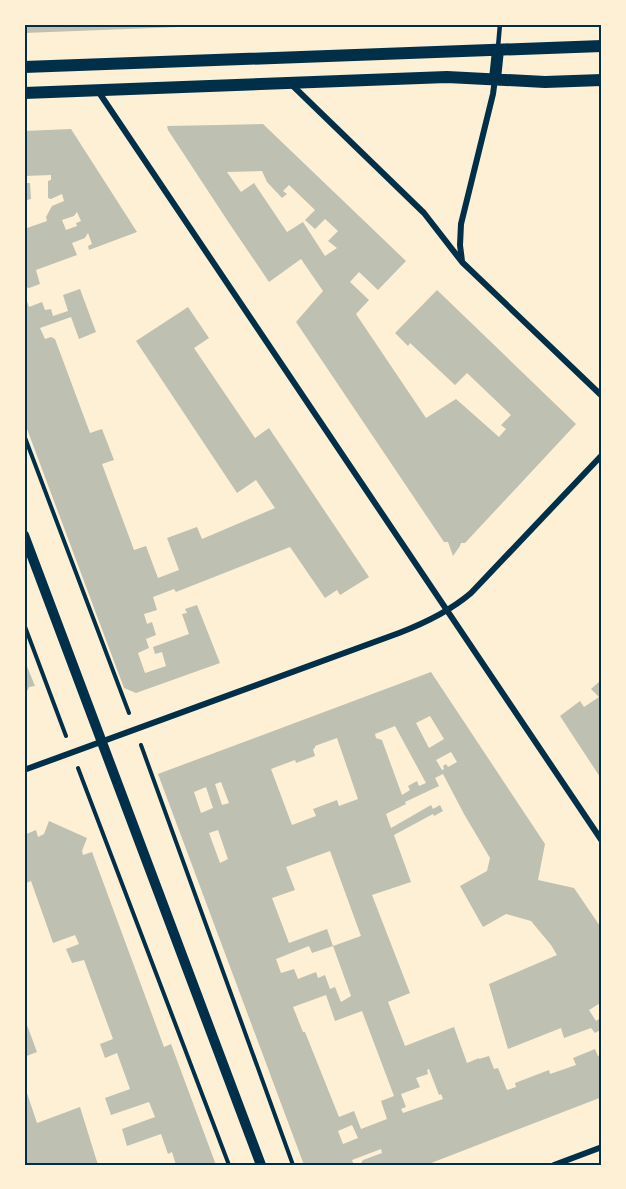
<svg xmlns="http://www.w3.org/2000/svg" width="626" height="1189" viewBox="0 0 626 1189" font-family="'Alegreya Sans',sans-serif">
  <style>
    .building { fill: #bec0b2; fill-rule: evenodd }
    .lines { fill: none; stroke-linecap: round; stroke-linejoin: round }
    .path { stroke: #003049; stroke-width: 4 }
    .service { stroke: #003049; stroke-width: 4.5 }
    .minor { stroke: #003049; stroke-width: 6 }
    .tertiary { stroke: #003049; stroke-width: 10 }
    .secondary { stroke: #003049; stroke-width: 12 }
    .neatline { fill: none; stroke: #003049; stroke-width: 2 }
  </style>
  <rect width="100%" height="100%" fill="#fdf0d5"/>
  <path class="building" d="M24 24H205V26L24 33Z
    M263 124 406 261 378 290 359 272 350 282 369 300 356 314 426 418 456 399 499 437 506 429 501 425 511 415 467 373 455 385 410 343 408 346 395 333 437 290 576 424 465 543H461L460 546 453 556 448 542H444L296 322 323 291 301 259 269 282 227 220 168 130 167 126ZM262 171 267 182 282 198 287 194 283 191 289 185 315 210 305 220 315 229 325 219 338 231 328 241 337 248 325 256 303 222 287 232 254 183 241 192 227 172Z
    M71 129 137 232 89 250 88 246 92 244 88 233 85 238 72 243 77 255 36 270 40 284 29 288 24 287V222L27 228 47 221 46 217 52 206 64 201 62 194 51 199 48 198V181L51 180V175L24 176V131ZM77 212 81 221 76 223 77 226 66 230 62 220 74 216Z
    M24 183H30L31 199 27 200 24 206Z
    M80 289 96 332 79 339 71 317 40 328 45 339 51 337 55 339 90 433 102 429 114 460 102 464 134 550 146 546 158 578 179 570 167 538 197 527 202 539 275 508 256 480 237 493 136 341 188 307 209 338 194 348 255 438 269 428 369 577 340 595 337 590 325 598 290 547 176 592 174 589 153 597 157 610 144 614 147 624 152 622 156 635 146 639 149 648 138 653 145 673 166 666 162 652 155 654 153 647 189 634 182 614 187 613 185 609 197 605 220 663 136 693 124 688 24 421V292L29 307 42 302 45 310 51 309 53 316 68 311 63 295Z
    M24 659 35 686 29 687 24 698Z
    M431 672 545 844 538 880 574 888 602 929V1002L589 1010 596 1021 602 1017V1029L595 1033 591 1028 564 1038 561 1028 508 1049 489 984 557 955 551 945 531 921 506 914 483 927 460 886 487 871 490 858 464 814 443 774 435 778 439 786 405 802 406 804 386 814 391 828 431 805 433 809 440 805 443 811 434 816 433 814 394 835 411 882 372 895 410 993 388 1002 405 1046 454 1027 467 1063 479 1058V1059L489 1056 494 1069 498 1068 507 1090 516 1087 515 1083 549 1070 550 1074 576 1065 573 1058 595 1049 598 1056 602 1055V1097L426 1165H360L363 1160 382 1153 381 1149 352 1160 354 1165H304L158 774ZM430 716 444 739 429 748 416 723ZM395 726 426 783 419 786 417 781 408 786 410 790 402 795 382 740 376 738 375 734ZM337 738 358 799 339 806 337 800 313 809 316 816 292 825 271 769 295 760 296 763 315 756 313 749 315 748V746ZM451 752 457 762 448 767 446 764 443 766 444 769 442 770 436 760ZM221 782 229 803 222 805 215 784ZM206 787 213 808 201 813 194 792ZM218 830 228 859 220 863 209 833ZM330 851 361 936 333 946 351 996 341 1002 335 987 330 989 325 975 318 978 316 972 298 979 294 969 281 973 276 959 309 946 312 953 333 946 327 929 289 943 272 898 295 890 286 867ZM326 995 335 1021 362 1011 394 1096 381 1101 387 1119 361 1129 354 1111 339 1117 305 1032H303L293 1007ZM429 1069 439 1095 441 1094 443 1099 403 1113 401 1109 406 1107 401 1094 420 1087 416 1078 428 1074 427 1070ZM352 1125 358 1138 343 1144 338 1131Z
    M600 681 602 683 601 696 602 697V780L560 716 580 701 584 707 599 697 591 689Z
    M49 821 87 838 82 851 83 855 92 852 164 1047 171 1044 216 1165H176L172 1152 168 1154 161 1134 127 1146 122 1129 155 1117 149 1102 111 1115 105 1098 130 1089 117 1053 105 1058 100 1044 113 1039 84 960 72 963 66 949 79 944 75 935 53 943 31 881 24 884V835L36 830 38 837 44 834Z
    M24 1017 37 1052 24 1057Z
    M24 1084 37 1123 80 1107 98 1165H24Z"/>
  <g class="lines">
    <path class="path" d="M24 435 129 713
      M24 624 66 736
      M141 745 293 1165
      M78 768 229 1165"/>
    <path class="service" d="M498 47 500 24"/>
    <path class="minor" d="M292 85 424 213 462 262 602 396
      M98 91 602 841
      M462 261 460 245 461 224 493 94 495 79
      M24 770 399 633C425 623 450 611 471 593L602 455
      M554 1165 602 1147"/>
    <path class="tertiary" d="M24 535 261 1165"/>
    <path class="secondary" d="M24 67 602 46
      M495 79 498 50
      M24 93 447 77 545 82 602 80"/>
  </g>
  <rect width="626" height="1189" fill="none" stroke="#fdf0d5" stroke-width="51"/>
  <rect x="26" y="26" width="574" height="1138" class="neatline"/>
</svg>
